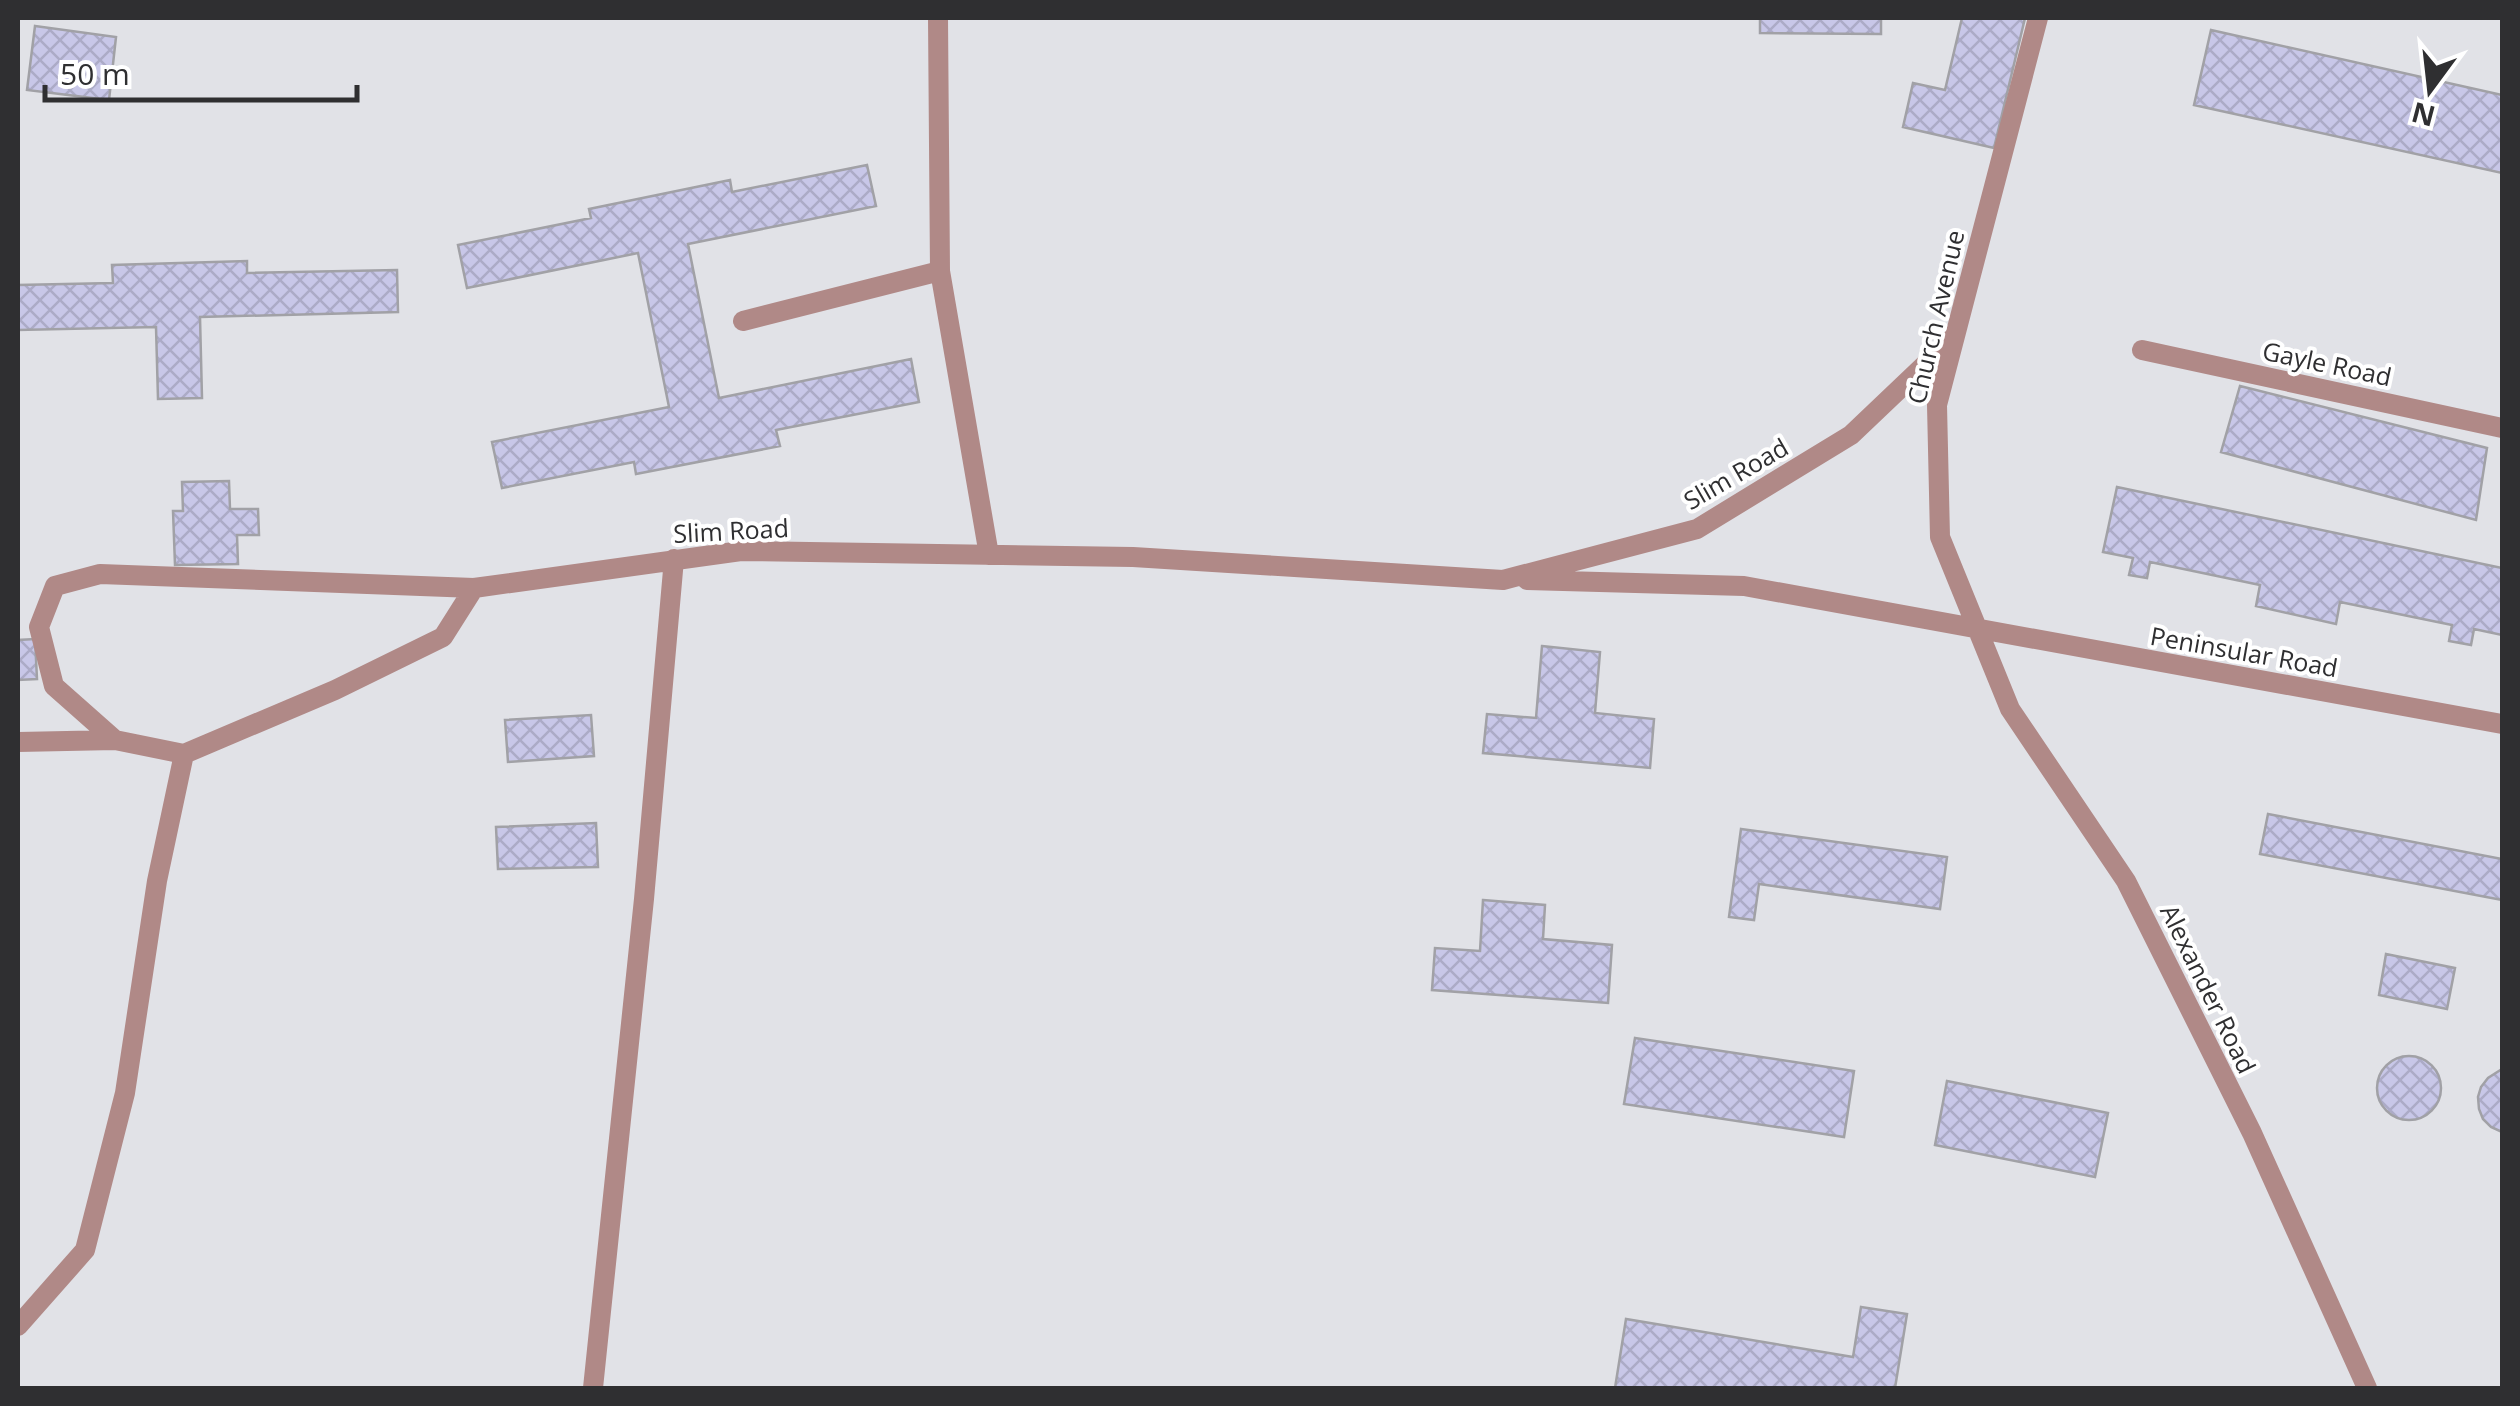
<svg xmlns="http://www.w3.org/2000/svg" width="2520" height="1406" viewBox="0 0 2520 1406" font-family="'Open Sans',sans-serif">
  <style>
    .building { fill: url(#building-cross-hatch); stroke: #a1a1a6; stroke-width: 2.5 }
    .lines { fill: none; stroke-linecap: round; stroke-linejoin: round }
    .service { stroke: #b08987; stroke-width: 20 }
    .labels { text-anchor: middle; stroke-width: 8; stroke-linejoin: round; paint-order: stroke }
    .street-label { font-size: 25px; fill: #2f2f31; stroke: #fff }
  </style>
  <defs>
    <pattern id="building-cross-hatch" width="8" height="8" patternUnits="userSpaceOnUse" patternTransform="scale(2.5)"><rect width="8" height="8" fill="#c8c7e8"/><path d="M0 0l8 8M0 8l8-8" fill="none" stroke="#acabc7"/></pattern>
  </defs>
  <rect width="100%" height="100%" fill="#e1e2e7"/>
  <path class="building" d="M1760 18H1881V34L1760 33Z
    M1962 18H2025L1994 148 1903 127 1913 83 1945 90Z
    M35 26 116 37 109 100 27 90Z
    M2211 30 2502 95V173L2194 105Z
    M867 165 876 206 688 244 719 398 911 359 919 402 776 430 780 446 636 474 634 462 502 488 492 442 669 407 638 253 467 288 458 245 591 218 589 209 730 180 732 192Z
    M247 261V273L397 270 398 312 200 317 202 398 158 399 156 327 18 330V285L113 283 112 265Z
    M2240 386 2487 448 2476 520 2221 452Z
    M229 481 230 509H258L259 535H237L238 564 175 565 173 511H183L182 482Z
    M2117 487 2502 568V635L2474 629 2471 645 2449 641 2452 625 2340 602 2336 624 2256 606 2260 585 2150 562 2147 578 2129 575 2133 558 2103 552Z
    M35 639 37 679 18 680V640Z
    M1542 646 1600 652 1595 713 1654 719 1650 768 1483 753 1487 714 1536 718Z
    M591 715 594 756 508 762 505 720Z
    M2268 814 2502 859V900L2260 854Z
    M596 823 598 867 498 869 496 827Z
    M1741 829 1947 857 1940 909 1759 884 1754 920 1729 917Z
    M1483 900 1545 905 1543 939 1612 945 1608 1003 1432 990 1435 948 1480 951Z
    M2386 954 2455 968 2447 1009 2379 995Z
    M1635 1038 1854 1071 1844 1137 1624 1104Z
    M2377 1088a32 32 0 1 1 64 0a32 32 0 1 1-64 0Z
    M2502 1069V1132L2491 1127 2483 1119 2479 1109 2478 1097 2481 1087 2488 1078Z
    M1947 1081 2108 1113 2095 1177 1935 1145Z
    M1861 1307 1907 1314 1895 1388H1615L1626 1319 1853 1357Z"/>
  <g class="lines">
    <path class="service" d="M938 18 940 271
      M2038 18 1937 405 1940 537 2010 709 2126 881 2252 1133 2367 1388
      M743 321 940 271 989 555
      M2142 350 2502 428
      M1527 580 1744 586 2502 724
      M115 740 54 686 39 627 55 586 100 574 474 588
      M18 742 115 740 184 754 335 690 443 637 474 588 741 551 1133 557 1503 580 1697 529 1851 435 1954 337
      M18 1326 85 1250 125 1093 157 881 184 754
      M593 1388 644 899 674 559"/>
  </g>
  <g class="labels">
    <g class="street-label">
      <text transform="translate(1936 317) rotate(-77)" y="9">Church Avenue</text>
      <text transform="translate(2327 364) rotate(12)" y="9">Gayle Road</text>
      <text transform="translate(1736 474) rotate(-30)" y="9">Slim Road</text>
      <text transform="translate(731 531) rotate(-3)" y="9">Slim Road</text>
      <text transform="translate(2244 652) rotate(10)" y="9">Peninsular Road</text>
      <text transform="translate(2208 989) rotate(64)" y="9">Alexander Road</text>
    </g>
  </g>
  <rect width="2520" height="1406" fill="none" stroke="#2f2f31" stroke-width="40"/>
  <g transform="translate(2430 90) rotate(195)" stroke="#ffffff" stroke-width="8" paint-order="stroke">
  <path d="M0-8L18 38L0 25L-18 38Z" fill="#2f2f31"/>
  <text y="-15" font-size="28" font-weight="bold" text-anchor="middle" fill="#2f2f31">N</text>
  </g>
  <path d="M45 85v15h312v-15" fill="none" stroke="#2f2f31" stroke-width="5"/>
  <text x="60" y="85" font-size="30" fill="#2f2f31" stroke="#ffffff" stroke-width="8" paint-order="stroke">50 m</text>
</svg>
